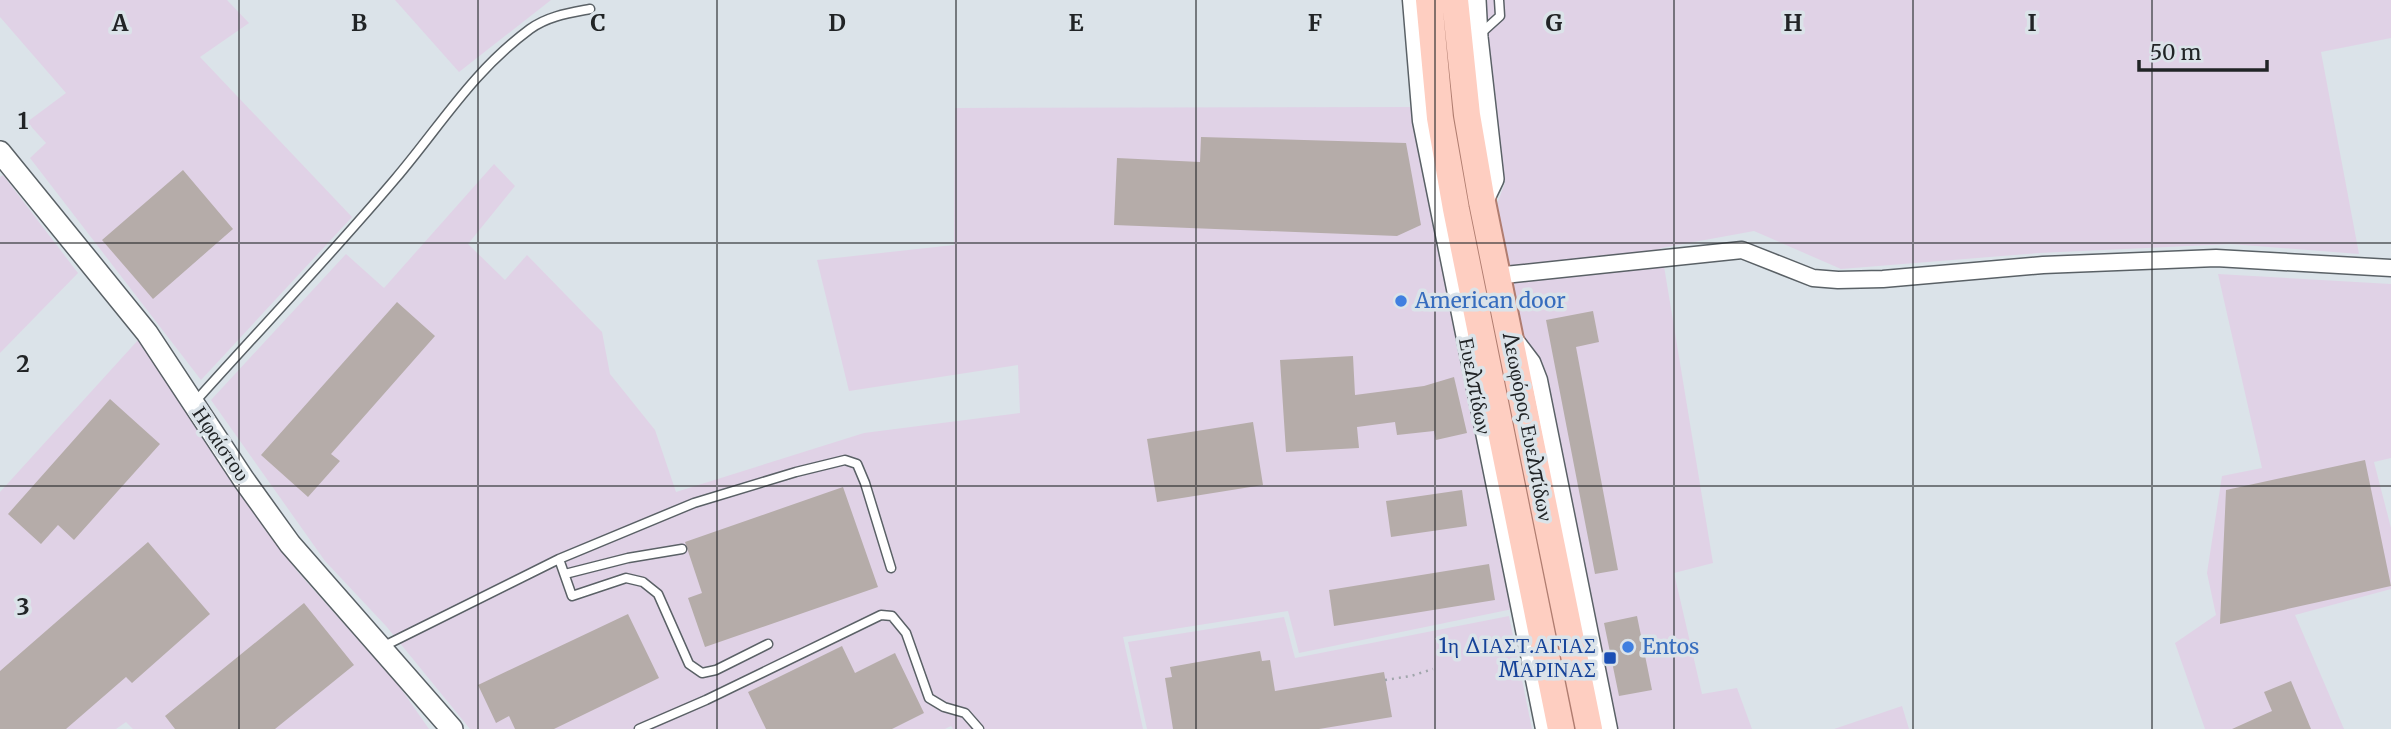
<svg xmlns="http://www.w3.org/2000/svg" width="2391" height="729" viewBox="0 0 2391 729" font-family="Merriweather,serif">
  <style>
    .industrial { fill: #e0d2e6 }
    .building { fill: #b5aca9 }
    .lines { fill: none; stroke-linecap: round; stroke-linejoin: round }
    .service-casing { stroke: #5a6166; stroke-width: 11 }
    .minor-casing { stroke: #5a6166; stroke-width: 19 }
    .tertiary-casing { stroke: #5a6166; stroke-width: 24 }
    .primary-casing { stroke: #b07d70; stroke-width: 30 }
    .path { stroke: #a0a6ab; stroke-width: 2.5; stroke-dasharray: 2 5; stroke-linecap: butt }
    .service { stroke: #fff; stroke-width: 8 }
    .minor { stroke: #fff; stroke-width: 16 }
    .tertiary { stroke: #fff; stroke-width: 21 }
    .primary { stroke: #fecec1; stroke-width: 26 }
    .grid { fill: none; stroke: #212426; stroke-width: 2; stroke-opacity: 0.55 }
    .shop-dot { fill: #3f7fe0; stroke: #dbe3e9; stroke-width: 2.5 }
    .transit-dot { fill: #1a4fb4; stroke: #dbe3e9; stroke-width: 2.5 }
    .labels { text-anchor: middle; stroke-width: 7; stroke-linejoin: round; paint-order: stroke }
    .shop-label { font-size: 21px; fill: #366cbe; stroke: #dbe3e9; text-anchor: start }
    .street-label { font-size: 21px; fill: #212426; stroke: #dbe3e9 }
    .transit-label { font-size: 21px; fill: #164399; stroke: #dbe3e9; text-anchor: end }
    .grid-label { font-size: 23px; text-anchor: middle; font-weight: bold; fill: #212426; stroke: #dbe3e9; stroke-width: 7; stroke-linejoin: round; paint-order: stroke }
  </style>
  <rect width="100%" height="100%" fill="#dbe3e9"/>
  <path class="industrial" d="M0 0H227L249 23 200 57 352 217 201 380 30 158 46 143 27 122 66 93 0 17Z
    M395 0H551L459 72Z
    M1481 0H2391V38L2321 52 2359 254 2231 244 2039 253 1841 269 1754 231 1661 248 1713 563 1674 573 1702 694 1737 688 1752 729H1614L1495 209 1505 183 1483 28Z
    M1427 107 1527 606 1299 653 1288 611 1123 637 1143 729H953L951 726 945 729H470L386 626 325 561 211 400 346 254 384 288 494 164 515 186 468 244 505 280 527 255 602 332 610 374 655 430 676 492 864 433 1020 413 1018 365 849 391 817 260 954 245 955 108Z
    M3 175 78 273 0 353V177Z
    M2218 274 2391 284V458L2374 462 2391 528V589L2295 615 2344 729H2205L2175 643 2216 615 2207 573 2222 476 2262 468Z
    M139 339 297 571 399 686 429 729H133L126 722 116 729H0V492Z
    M1509 616 1532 729H1147L1128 642 1284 617 1295 658Z
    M1902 706 1909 729H1834Z"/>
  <path class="building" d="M1201 137 1406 143 1421 225 1397 236 1114 225 1117 158 1200 162Z
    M183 170 233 229 153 299 102 240Z
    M397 302 435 336 331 454 340 461 308 497 261 455Z
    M1593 311 1599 342 1576 347 1618 570 1595 574 1546 320Z
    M1353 356 1355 395 1424 386 1454 377 1467 433 1436 440 1434 431 1397 435 1395 422 1357 427 1359 448 1286 452 1280 360Z
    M110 399 160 444 74 540 58 525 41 544 8 514Z
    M1253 422 1263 485 1157 502 1147 439Z
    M2365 460 2391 586 2220 624 2226 490Z
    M843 487 878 587 705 647 688 598 702 593 685 542Z
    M1462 490 1467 526 1391 537 1386 501Z
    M148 542 210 614 132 683 126 677 66 729H0V671Z
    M1489 564 1495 600 1334 626 1329 590Z
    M304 603 354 665 275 729H175L165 716Z
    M628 614 659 678 554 729H515L509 716 496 723 478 685Z
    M1637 616 1652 690 1619 696 1604 623Z
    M842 646 855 673 895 653 924 713 892 729H766L748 692Z
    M1260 651 1262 661 1270 660 1275 691 1384 672 1392 717 1319 729H1173L1165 678 1172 677 1170 667Z
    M2291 681 2311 729H2232L2272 711 2264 692Z"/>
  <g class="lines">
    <defs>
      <path id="service" d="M1479 35 1500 16 1499 0
        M194 403C261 328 331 255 396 178 441 125 472 72 530 29 548 16 569 13 590 9
        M559 559 572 596 626 578 643 582 658 594 689 664 702 673 716 670 768 644
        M565 574 628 558 682 549
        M382 647 559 559 694 503 796 472 845 460 857 464 865 483 891 568
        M639 729 706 700 881 615 892 616 906 633 929 698 944 707 965 713 979 729"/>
      <path id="minor" d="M1411 0 1421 121 1544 729
        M1495 276 1742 250 1813 278 1838 280 1883 279 2043 265 2216 258 2391 268
        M1513 337 1532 362 1539 380 1609 729"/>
      <path id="tertiary" d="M1475 0 1477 37 1493 179 1482 202
        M0 152 147 333 244 480 290 544 452 729"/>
      <path id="primary" d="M1429 0 1440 118 1456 209 1561 729
        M1455 0 1467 115 1482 202 1589 729"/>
    </defs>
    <use href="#service" class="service-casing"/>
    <use href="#minor" class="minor-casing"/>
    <use href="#tertiary" class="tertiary-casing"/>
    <use href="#primary" class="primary-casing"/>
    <path class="path" d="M1385 680 1411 676 1433 669"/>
    <use href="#service" class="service"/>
    <use href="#minor" class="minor"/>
    <use href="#tertiary" class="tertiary"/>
    <use href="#primary" class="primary"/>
  </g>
  <path class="grid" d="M239 0V729M478 0V729M717 0V729M956 0V729M1196 0V729M1435 0V729M1674 0V729M1913 0V729M2152 0V729M0 243H2391M0 486H2391"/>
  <g class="shop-dot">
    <circle cx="1401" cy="301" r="7"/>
    <circle cx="1628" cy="647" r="7"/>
  </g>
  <rect class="transit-dot" x="1603" y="651" width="14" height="14" rx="3.5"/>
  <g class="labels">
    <g class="shop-label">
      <text x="1415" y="308">American door</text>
      <text x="1642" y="654">Entos</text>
    </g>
    <g class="street-label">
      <text transform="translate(1475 386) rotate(79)" y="7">Ευελπίδων</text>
      <text transform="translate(1528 427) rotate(79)" y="7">Λεωφόρος Ευελπίδων</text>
      <text transform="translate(221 444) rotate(56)" y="7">Ηφαίστου</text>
    </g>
    <g class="transit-label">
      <text x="1596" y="653">1η ΔΙΑΣΤ.ΑΓΙΑΣ<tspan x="1596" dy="24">ΜΑΡΙΝΑΣ</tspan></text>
    </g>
  </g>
  <g class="grid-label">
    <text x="120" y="31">A</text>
    <text x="359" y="31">B</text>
    <text x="598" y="31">C</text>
    <text x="837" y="31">D</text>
    <text x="1076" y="31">E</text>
    <text x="1315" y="31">F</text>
    <text x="1554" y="31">G</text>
    <text x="1793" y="31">H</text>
    <text x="2032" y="31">I</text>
    <text x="23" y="129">1</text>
    <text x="23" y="372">2</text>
    <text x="23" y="615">3</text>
  </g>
  <path d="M2139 60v10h128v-10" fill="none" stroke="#212426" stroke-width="3.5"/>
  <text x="2150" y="60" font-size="21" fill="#212426" stroke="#dbe3e9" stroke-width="5" paint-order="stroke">50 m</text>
</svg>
